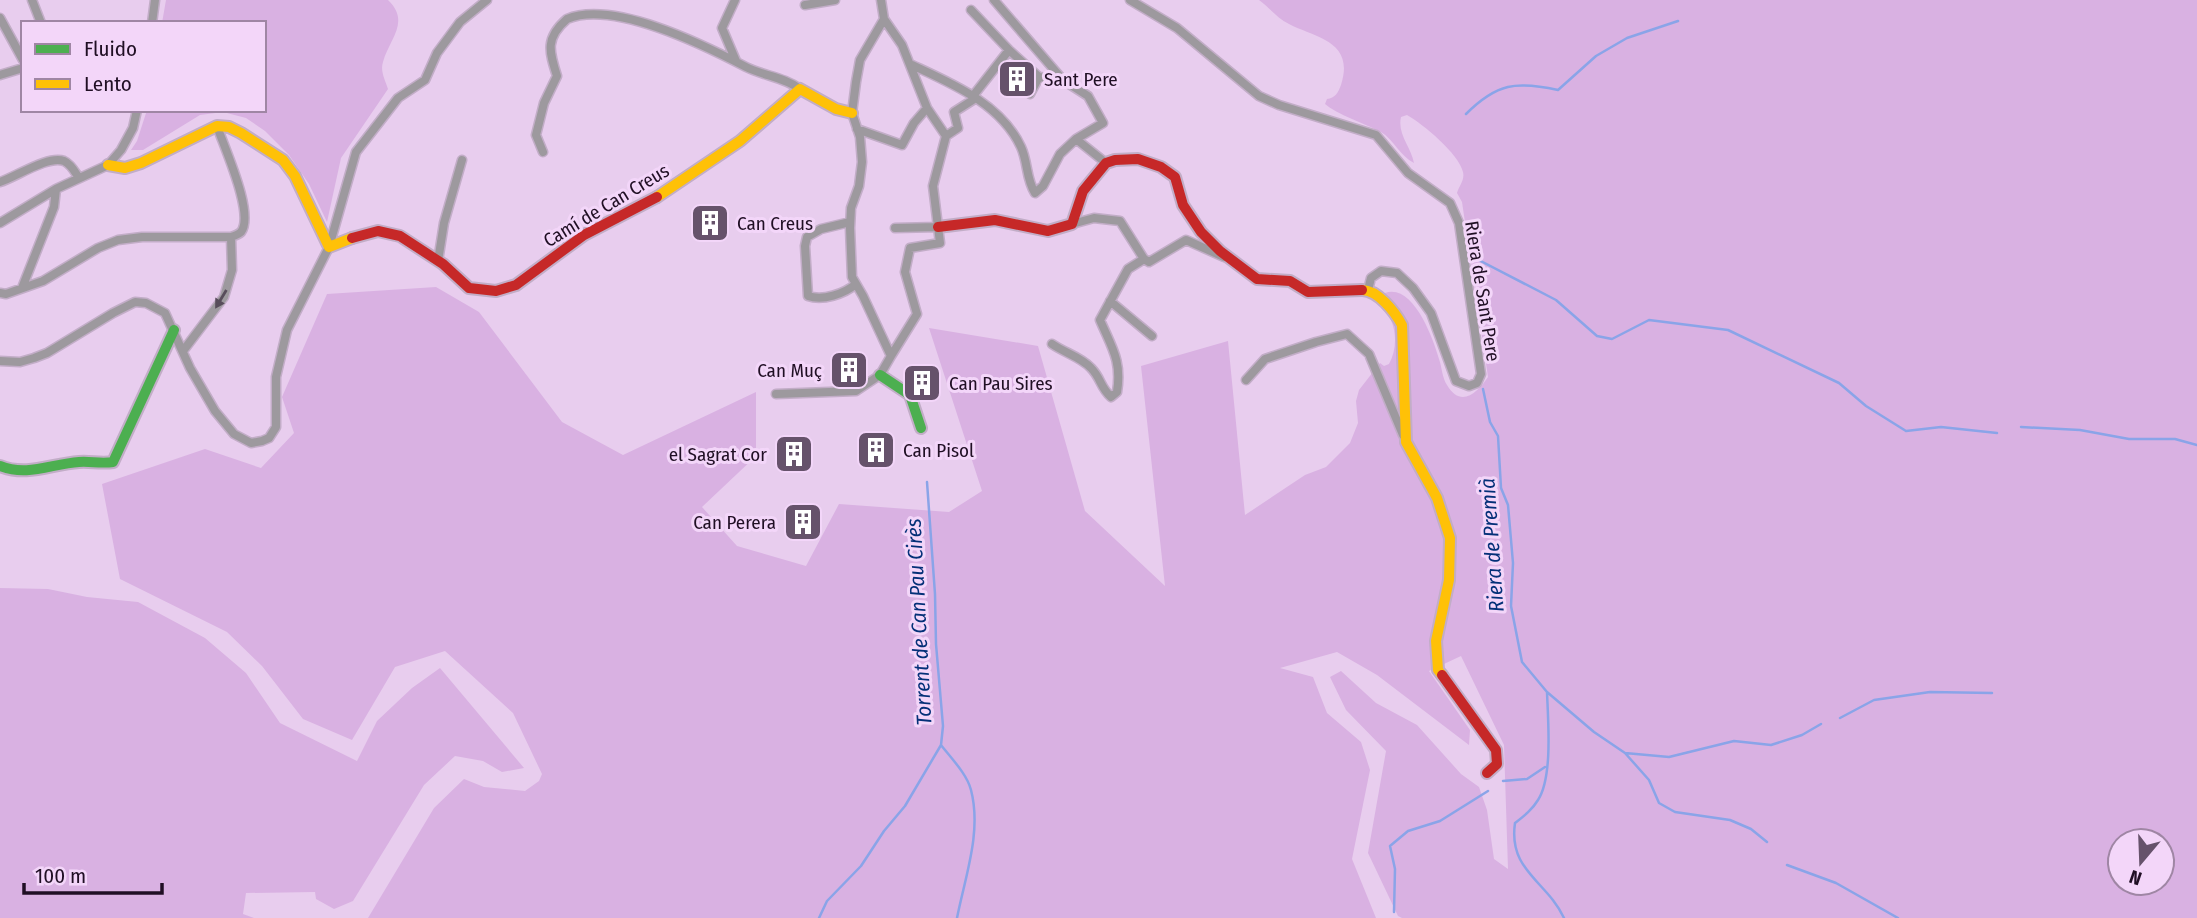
<svg xmlns="http://www.w3.org/2000/svg" width="2197" height="918" viewBox="0 0 2197 918" font-family="'Fira Sans Condensed',sans-serif">
  <style>
    .green { fill: #d9b1e2; fill-rule: evenodd }
    .lines { fill: none; stroke-linecap: round; stroke-linejoin: round }
    .stream { stroke: #8aa4e8; stroke-width: 2.5 }
    .street-casing { stroke: #c2adc7; stroke-width: 11 }
    .fast-casing { stroke: #c2adc7; stroke-width: 14 }
    .slow-casing { stroke: #c2adc7; stroke-width: 14 }
    .jam-casing { stroke: #c2adc7; stroke-width: 14 }
    .street { stroke: #9d999e; stroke-width: 8 }
    .fast { stroke: #4caf50; stroke-width: 10 }
    .slow { stroke: #ffc107; stroke-width: 10 }
    .jam { stroke: #c62828; stroke-width: 10 }
    .oneway { fill: #584d5b }
    .labels { text-anchor: middle; stroke-width: 6; stroke-linejoin: round; paint-order: stroke }
    .poi-label { font-size: 19px; fill: #200f24; stroke: #f3d6f9; text-anchor: start }
    .street-label { font-size: 19px; fill: #200f24; stroke: #f3d6f9 }
    .water-label { font-size: 21px; font-style: italic; fill: #043078; stroke: #f3d6f9 }
  </style>
  <rect width="100%" height="100%" fill="#e8cdee"/>
  <path class="green" d="M166 0H388C411 22 389 39 383 62 380 71 385 80 388 89L341 158 327 222 309 184 289 155 265 131 246 118 223 112 200 115 143 150H131L137 141 147 110H264V23H162Z
    M1259 0H2197V918H1402L1398 916 1368 853 1386 751 1346 710 1330 677 1341 671 1376 703 1417 725 1461 774 1479 787 1487 810 1494 859 1508 869 1504 745 1461 656 1429 671 1470 730 1469 745 1377 675 1337 652 1280 668 1313 677 1327 713 1361 742 1370 770 1352 859 1376 918H368L434 808 464 779 484 787 525 791 539 781 542 774 513 713 445 651 395 667 352 740 303 719 262 666 227 632 120 579 102 484 205 449 261 468 294 433 282 397 327 294 436 287 479 312 562 422 623 455 756 392V456L702 507 737 546 806 566 839 504 949 512 982 491 929 328 1038 346 1085 511 1165 586 1141 366 1228 341 1245 515 1305 475 1326 467 1350 443 1358 423 1356 401 1359 390 1380 363 1384 366 1389 364C1399 346 1397 319 1380 306L1385 293C1413 283 1433 338 1439 359 1442 367 1442 378 1447 385 1461 409 1478 392 1488 377L1462 202 1457 193C1459 186 1465 180 1463 172 1459 154 1423 124 1407 115L1401 117C1397 134 1411 147 1414 163 1400 156 1394 140 1381 132 1366 124 1336 114 1325 104L1327 99C1335 98 1338 93 1341 85 1355 41 1316 38 1289 24 1277 18 1270 8 1259 0ZM2120 841H2162V883H2120Z
    M0 588 48 589 87 597 138 602 205 638 246 673 280 723 357 761 377 721 412 688 440 668 524 768 502 772 483 761 455 756 424 785 353 901 334 909 316 899 315 892 246 893 243 914 254 918H0Z"/>
  <g class="lines">
    <path class="stream" d="M1466 114C1497 83 1516 81 1558 90L1596 56 1627 38 1678 21
      M1471 256 1556 300 1597 336 1612 339 1649 320 1728 330 1839 383 1866 406 1906 431 1941 427 1997 433
      M1483 389 1490 422 1498 436 1501 488 1508 505 1513 563 1511 606 1522 662 1547 692 1594 732 1625 753 1649 780 1659 803 1675 812 1730 820 1751 829 1767 842
      M2021 427 2080 430 2129 439H2175L2197 445
      M927 482 935 594 936 644 943 726 941 745C951 758 967 774 971 790 982 832 965 877 957 918
      M1547 692C1548 720 1553 777 1538 800 1532 810 1524 816 1515 823 1508 871 1547 881 1564 918
      M1840 718 1874 700 1930 692 1992 693
      M1625 753 1669 757 1734 741 1771 745 1802 735 1821 724
      M1503 781 1527 779 1545 767
      M1787 865 1836 883 1898 918
      M1394 912 1395 869 1390 846 1408 831 1440 821 1488 791
      M819 918 827 901 861 866 884 831 905 806 941 745"/>
    <defs>
      <path id="street" d="M32 0 41 23
        M735 0 722 28 736 61
        M881 0 884 19 902 45 927 108 946 136 933 186 940 243 910 248 905 272 917 314 891 356
        M994 0 1063 80 1088 96 1103 123 1076 139
        M1130 0 1177 28 1259 96 1279 105 1376 135 1408 173 1450 203 1459 223 1481 374 1477 383 1469 386 1456 381 1431 313 1413 288 1397 273 1381 271 1371 278 1368 290
        M805 5 835 0
        M971 10 1009 50 1039 77 1063 80
        M0 18 23 60
        M152 23 155 0
        M912 65C953 84 1001 104 1021 147 1028 162 1026 179 1035 193L1043 186 1060 154 1076 139 1106 163
        M0 75 23 68
        M1030 94 1039 77
        M973 96 1009 50
        M217 126C224 147 255 214 241 232 239 234 234 236 231 237
        M857 129 902 145 914 123 927 108
        M946 136 958 128 954 112 976 98
        M543 152 536 135 544 103 557 76C549 51 545 38 567 19 613 0 702 44 746 67 764 76 784 77 800 89
        M0 182C16 177 48 155 64 161 71 164 75 172 79 178
        M850 222 821 229 807 237 805 246 808 296C823 301 844 294 856 284
        M0 223 56 189 108 165 121 150 133 128 137 110
        M1072 224 1094 218 1120 221 1144 259
        M895 228 938 227
        M438 261 444 223 462 160
        M22 288 54 207 56 189
        M0 293 6 294 43 281 98 248 118 240 142 237H231
        M1110 301 1152 336
        M1052 344C1065 353 1081 357 1091 368 1101 378 1100 387 1111 397L1117 392C1122 361 1112 348 1100 320L1128 269 1144 259 1149 262 1186 240 1224 257
        M183 351 224 297 232 270 231 237
        M0 361 20 362 34 358 47 353 113 313 135 302 146 303 165 313 190 368 215 411 234 434 251 443 262 441 269 438 276 427V377L287 330 329 247 356 152 398 98 425 80 437 53 460 22 487 0
        M1246 380 1265 359 1316 342 1347 334 1369 354 1403 435
        M776 394 856 391 880 375 891 356 863 296 852 277 850 228 851 208 859 186 862 162 860 137 852 113 856 82 860 60 884 19"/>
      <path id="fast" d="M880 375 910 395 921 428
        M0 466C27 477 51 464 79 462 90 461 101 464 113 462L174 330"/>
      <path id="slow" d="M108 165 125 168 141 163 217 126 229 127 241 133 283 160 295 176 329 247 352 238
        M657 197 740 141 800 89 836 109 852 113
        M1362 290C1378 290 1395 312 1402 325L1406 442 1437 498 1450 538 1449 580 1436 641 1438 670 1442 675"/>
      <path id="jam" d="M938 227 995 220 1048 231 1072 224 1083 191 1106 163 1115 160 1138 159 1161 167 1175 177 1183 205 1201 232 1220 251 1257 279 1290 281 1308 292 1362 290
        M352 238 378 231 400 236 443 264 469 288 496 291 516 285 584 235 657 197
        M1442 675 1496 750 1497 764 1487 773"/>
    </defs>
    <use href="#street" class="street-casing"/>
    <use href="#fast" class="fast-casing"/>
    <use href="#slow" class="slow-casing"/>
    <use href="#jam" class="jam-casing"/>
    <use href="#street" class="street"/>
    <use href="#fast" class="fast"/>
    <use href="#slow" class="slow"/>
    <use href="#jam" class="jam"/>
  </g>
  <defs><path id="oneway-solid" d="M-6-.8H1V-3.2L6.5 0L1 3.2V.8H-6Z" transform="scale(1.75)"/></defs>
  <use class="oneway" href="#oneway-solid" transform="translate(221 299) rotate(121)"/>
  <defs>
    <symbol id="building-square" viewBox="-11 -11 22 22"><rect x="-9" y="-9" width="18" height="18" rx="4" fill="#66526b" stroke="#f3d6f9"/><path d="M-4-6H4V6H1V3H-1V6H-4ZM-2.5-4.3h1.7v1.8h-1.7ZM.8-4.3h1.7v1.8H.8ZM-2.5-1h1.7V.8h-1.7ZM.8-1h1.7V.8H.8Z" fill="#fff"/></symbol>
  </defs>
  <g fill-rule="evenodd">
    <use href="#building-square" x="995" y="57" width="44" height="44"/>
    <use href="#building-square" x="688" y="201" width="44" height="44"/>
    <use href="#building-square" x="827" y="348" width="44" height="44"/>
    <use href="#building-square" x="900" y="361" width="44" height="44"/>
    <use href="#building-square" x="854" y="428" width="44" height="44"/>
    <use href="#building-square" x="772" y="432" width="44" height="44"/>
    <use href="#building-square" x="781" y="500" width="44" height="44"/>
  </g>
  <g class="labels">
    <g class="poi-label">
      <text x="1044" y="86">Sant Pere</text>
      <text x="737" y="230">Can Creus</text>
      <text x="822" y="377" text-anchor="end">Can Muç</text>
      <text x="949" y="390">Can Pau Sires</text>
      <text x="903" y="457">Can Pisol</text>
      <text x="767" y="461" text-anchor="end">el Sagrat Cor</text>
      <text x="776" y="529" text-anchor="end">Can Perera</text>
    </g>
    <g class="street-label">
      <text transform="translate(606 205) rotate(-31)" y="7">Camí de Can Creus</text>
      <text transform="translate(1483 291) rotate(81)" y="7">Riera de Sant Pere</text>
    </g>
    <g class="water-label">
      <text transform="translate(1492 545) rotate(-94)" y="7">Riera de Premià</text>
      <text transform="translate(919 622) rotate(-93)" y="7">Torrent de Can Pau Cirès</text>
    </g>
  </g>
  <rect x="21" y="21" width="245" height="91" fill="#f3d6f9" stroke="#9f86a4" stroke-width="2"/>
  <rect x="35" y="44" width="35" height="10" fill="#4caf50" stroke="#9f86a4" stroke-width="2"/>
  <text x="84" y="56" font-size="21" fill="#200f24">Fluido</text>
  <rect x="35" y="79" width="35" height="10" fill="#ffc107" stroke="#9f86a4" stroke-width="2"/>
  <text x="84" y="91" font-size="21" fill="#200f24">Lento</text>
  <g transform="translate(2141 862) rotate(199)"><circle r="33" fill="#f3d6f9" stroke="#9f86a4" stroke-width="2"/>
  <path d="M0-5L12 26L0 18L-12 26Z" fill="#66526b"/>
  <text y="-10" font-size="19" font-weight="bold" text-anchor="middle" fill="#200f24">N</text>
  </g>
  <path d="M24 883v10h138v-10" fill="none" stroke="#200f24" stroke-width="3.5"/>
  <text x="35" y="883" font-size="21" fill="#200f24" stroke="#f3d6f9" stroke-width="5" paint-order="stroke">100 m</text>
</svg>
